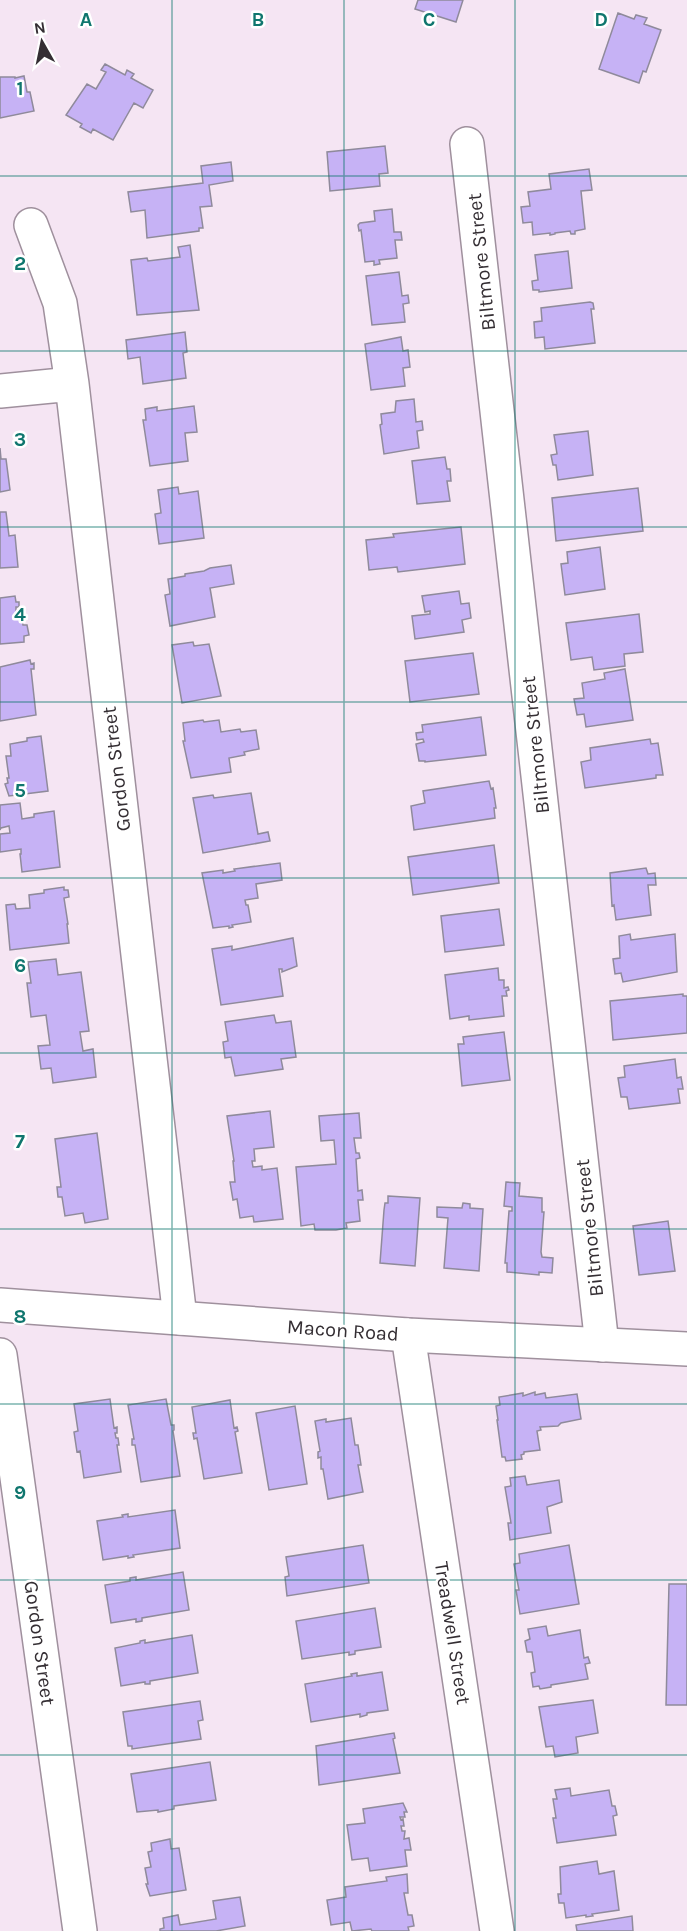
<svg xmlns="http://www.w3.org/2000/svg" width="687" height="1931" viewBox="0 0 687 1931" font-family="Karla,sans-serif">
  <style>
    .building { fill: #c6b2f5; stroke: #8f8a9b; stroke-width: 1.5 }
    .lines { fill: none; stroke-linecap: round; stroke-linejoin: round }
    .minor-casing { stroke: #9f909d; stroke-width: 36 }
    .major-casing { stroke: #9f909d; stroke-width: 36 }
    .minor { stroke: #fff; stroke-width: 33 }
    .major { stroke: #fff; stroke-width: 33 }
    .grid { fill: none; stroke: #0f766e; stroke-width: 1.5; stroke-opacity: 0.55 }
    .labels { text-anchor: middle; stroke-width: 5; stroke-linejoin: round; paint-order: stroke }
    .street-label { font-size: 20px; fill: #342e33; stroke: #fff }
    .grid-label { font-size: 20px; text-anchor: middle; font-weight: bold; fill: #0f766e; stroke: #fff; stroke-width: 5; stroke-linejoin: round; paint-order: stroke }
  </style>
  <rect width="100%" height="100%" fill="#f5e5f3"/>
  <path class="building" d="M418 0H463L456 22 415 9Z
    M618 13 634 19 636 15 647 18 644 24 661 30 646 72 643 71 639 83 599 69Z
    M105 64 125 75 127 70 134 74 131 78 153 90 143 108 134 103 113 140 93 129 91 133 80 127 82 124 66 115 87 84 96 89 106 72 101 70Z
    M24 76 27 92H30L34 111 0 118V77H15V78Z
    M385 146 388 173 379 174 380 186 330 191 327 152Z
    M231 162 233 181 209 185 212 206 200 207 203 228H199V231L147 238 145 210 131 212 128 192 203 183 201 166Z
    M589 169 592 190 581 191 585 229 575 231V234H571L570 231 555 233V234L550 235V233L533 235 532 222 523 223 521 207 530 206 528 192 551 189 549 174Z
    M392 209 394 232H401L402 240H395L397 258 379 260 380 264 374 265V261L365 262 361 230 359 231 358 225 360 223 375 221 374 211Z
    M190 245 199 310 137 315 131 260 147 258 148 261 180 257 178 247Z
    M568 251 572 288 539 292V290H533L532 281 538 280 535 255Z
    M399 272 402 296 408 295 409 303 403 304 405 322 372 325 366 276Z
    M590 302 593 303 594 309H591L595 343 545 349 544 337 535 338 534 322 542 321 541 308Z
    M185 332 187 352 183 353 186 378 143 384 140 357 128 359 126 340Z
    M401 337 403 351 408 350 410 367 403 368 405 386 371 390 365 344Z
    M414 399 416 422 422 421 423 430 417 431 419 448 384 454 380 425 382 424 381 414 395 412 396 401Z
    M194 406 197 432 185 433 188 461 150 466 143 420H146L145 409 157 407V411Z
    M588 431 593 475 558 480 556 465H553L551 455 557 454 554 435Z
    M0 448 1 459H6L10 490 0 492Z
    M445 457 447 469H450L451 481H447L450 501 417 504 412 461Z
    M178 487 179 494 198 491 204 538 159 544 155 514 161 513 158 490Z
    M638 488 643 531 556 541 552 498Z
    M0 512H6L9 536 15 535 18 567 0 568Z
    M461 527 465 564 398 572 397 567 369 570 366 540 394 537 393 534Z
    M600 547 605 589 565 595 561 564 568 563 567 552Z
    M231 565 234 584 210 588 215 617 170 626 165 595 170 594 168 579 185 576V574L204 571 210 568Z
    M459 591 461 604 469 603 471 618 462 620 464 632 415 639 412 616 430 614V611L425 612 422 596Z
    M15 596 16 602H19V607H16V613L21 612 23 625H27L29 635 24 636V642L0 644V598Z
    M639 614 643 652 624 654 625 666 594 670 592 657 571 660 566 623Z
    M193 642 194 646 209 644 221 696 182 703 172 645Z
    M473 653 479 694 410 702 405 661Z
    M30 660 31 664 34 663V669H31L36 715 0 721V667Z
    M625 669 633 720 586 727 584 714 577 715 574 699 584 698 582 683 605 679 604 673Z
    M481 717 486 755 425 762V761H419L416 744 424 742 423 739 417 740 416 733 423 732 422 725Z
    M203 720 204 722 219 720 221 732 240 729 241 732 256 730 259 749 244 752 245 755 229 758 231 772 191 778 183 741H185L183 723Z
    M41 736 48 791 9 796 5 784 8 783 7 778H9L6 756H11L10 744 27 741V738Z
    M650 739 651 744 658 743 663 775H656V778L585 788 581 762 591 760 590 748Z
    M489 781 491 789 493 788 496 808H494L495 818 414 830 411 806 425 803 423 791Z
    M251 793 258 834 268 832 270 841 203 853 193 798 213 795 214 798Z
    M20 803 22 819 34 817V814L54 811 60 867 22 872 20 854H21V849L0 852V834L10 833 9 826 1 828 0 830V805Z
    M494 845 499 883 413 895 408 857Z
    M280 863 282 880 256 884 258 898 245 900 246 905H248L251 922 232 925 233 927 229 928V926L213 928 202 873 223 870V873L235 871 234 869Z
    M646 868 648 874 655 873 656 885H648L651 915 616 920 614 905 612 906 610 873Z
    M64 887V890H68L69 897 64 898 68 924H67L69 943 10 950 6 905 15 904 16 909 30 908 29 895 44 893V890Z
    M499 909 504 945 445 952 441 916Z
    M630 934 631 940 675 934 677 972 623 982 621 973 615 974 613 959 620 958 619 936Z
    M293 938 297 966 282 972V969H279L283 996 221 1005 212 949 232 946V950Z
    M56 959 58 975 81 972 89 1031 80 1032 83 1051 93 1049 96 1077 53 1083 51 1068 41 1069 38 1046 50 1045 46 1015 31 1017 27 983H31L28 962Z
    M498 968 499 980H504V988L508 987 509 990 506 991 507 996H502L504 1016 469 1020V1016L450 1019 445 975Z
    M683 994V996H687V1033L613 1040 610 1001Z
    M274 1015 276 1023 291 1021 296 1057 281 1059 283 1069 235 1076 231 1057 225 1058 223 1042 228 1041 225 1022Z
    M504 1032 510 1080 462 1086 458 1044H464L463 1037Z
    M675 1059 677 1078 681 1077 683 1089H678L680 1103 629 1109 627 1097H621L618 1078 625 1077 624 1066Z
    M270 1111 274 1147 254 1149 255 1161H252L253 1167 262 1166V1170L277 1168 283 1219 254 1222 253 1216 240 1218 237 1199 233 1200 230 1182H235L233 1161H234L227 1116Z
    M359 1113 361 1138H354L356 1153H359L360 1158 356 1159 358 1191 362 1190 363 1200H358L360 1221 346 1223 347 1228 336 1230H315L314 1224 301 1226 296 1167 336 1164 334 1140 321 1141 319 1116Z
    M97 1133 108 1219 85 1223 83 1213 65 1216 62 1197H58L57 1187H61L55 1139Z
    M506 1182 520 1183 519 1196 542 1198V1212H544L541 1252 542 1257 553 1258 552 1273 539 1272V1275L507 1272V1263H505L509 1211H512V1207L504 1206Z
    M388 1196 420 1198 415 1266 380 1263 384 1210 385 1203H388Z
    M463 1203 470 1204V1208L483 1209 479 1271 444 1268 448 1218 437 1217V1207L462 1208Z
    M668 1221 675 1271 639 1275 633 1226Z
    M535 1392V1395L545 1393 546 1398 577 1394 581 1419 561 1423 558 1426 540 1427 541 1430 537 1431 540 1450 524 1452V1454L521 1455 522 1459 506 1461 505 1457H502L497 1420H498L496 1406 500 1405 499 1397 523 1393V1396Z
    M110 1399 114 1428 117 1427V1433H115L116 1438H118L119 1445H117L121 1472 84 1478 80 1451 77 1452 74 1432 78 1431 74 1404Z
    M166 1399 171 1425H174V1430L173 1431 180 1476 141 1482 135 1445H132V1439H134L128 1405Z
    M230 1400 234 1428 237 1427 238 1431 235 1432 242 1473 204 1479 197 1438 194 1439 193 1433H196L192 1407Z
    M295 1406 307 1484 269 1490 256 1413Z
    M351 1418 355 1445H358L361 1465H358L363 1492 328 1499 323 1469H321V1457L318 1458V1452L320 1451 315 1421 326 1419V1422Z
    M525 1476 527 1485 559 1480 562 1502 547 1507 551 1533 510 1540 508 1523H511L505 1487 511 1486 510 1478Z
    M175 1510 180 1548 133 1555 134 1557 128 1558V1556L103 1560 97 1521 123 1517 122 1515 128 1514V1517Z
    M363 1545 369 1583 287 1596 285 1577 289 1576 286 1557Z
    M569 1545 579 1604 520 1614 516 1590H519L514 1564 520 1563 519 1554Z
    M183 1572 189 1610 142 1618V1621L136 1622V1619L111 1623 105 1585 130 1581V1578L136 1577V1580Z
    M669 1584H687V1705H666Z
    M375 1608 381 1647 355 1651V1654L349 1655V1652L302 1659 296 1621Z
    M546 1626 548 1636 580 1630 584 1658 588 1657 590 1663 585 1664 588 1679 551 1685V1687L540 1689 539 1686 533 1687 531 1673 535 1672 532 1652H527L525 1641 530 1639 528 1629Z
    M192 1635 198 1673 150 1681V1684H145V1682L121 1686 115 1648 140 1643V1641L145 1640V1643Z
    M382 1672 388 1710 367 1713V1715L360 1717V1714L311 1722 305 1684 352 1676 351 1674 357 1673V1676Z
    M593 1700 598 1733 576 1737 578 1753 555 1757 553 1746 546 1747 539 1707Z
    M200 1701 203 1720 198 1721 201 1739 132 1749V1746H128L123 1712Z
    M394 1733 395 1738 393 1739 400 1773 319 1785 316 1746Z
    M210 1762 216 1800 174 1806V1809L158 1812V1810L137 1812 131 1774Z
    M570 1788 571 1796 609 1790 612 1806H615L617 1815 613 1816 616 1835 557 1843 553 1818H556L553 1799H557L555 1790Z
    M403 1803 407 1812H404L405 1817H400L401 1820 403 1819 404 1826H401L402 1831H405L404 1839 409 1838 411 1850H405L407 1866 370 1871 368 1858 352 1860 347 1825 365 1823 363 1809Z
    M170 1839 171 1849 179 1848 186 1890 150 1896 146 1884H148L145 1868 151 1867 148 1852 152 1851 151 1843Z
    M597 1861 599 1874 614 1871 619 1910 592 1914 593 1916 586 1917V1915L566 1918 564 1903H559L558 1894H561L560 1867Z
    M407 1874 408 1893H404L408 1915H412L414 1926 408 1927 409 1931H372L371 1929 352 1931 350 1922 331 1925 327 1900 346 1897 345 1887 387 1881 386 1877Z
    M240 1897 245 1926 216 1931H160V1929L164 1928 163 1918 178 1915 180 1925 216 1919 213 1901Z
    M632 1916 633 1931H577L576 1925Z"/>
  <g class="lines">
    <defs>
      <path id="minor" d="M467 144 602 1345
        M31 225 60 303 72 384 180 1318
        M0 391 72 384
        M408 1335 497 1931
        M0 1355 80 1931"/>
      <path id="major" d="M0 1305 408 1335 687 1349"/>
    </defs>
    <use href="#minor" class="minor-casing"/>
    <use href="#major" class="major-casing"/>
    <use href="#minor" class="minor"/>
    <use href="#major" class="major"/>
  </g>
  <path class="grid" d="M172 0V1931M344 0V1931M515 0V1931M0 176H687M0 351H687M0 527H687M0 702H687M0 878H687M0 1053H687M0 1229H687M0 1404H687M0 1580H687M0 1755H687"/>
  <g class="labels">
    <g class="street-label">
      <text transform="translate(481 262) rotate(-96)" y="7">Biltmore Street</text>
      <text transform="translate(535 745) rotate(-96)" y="7">Biltmore Street</text>
      <text transform="translate(116 769) rotate(-97)" y="7">Gordon Street</text>
      <text transform="translate(589 1228) rotate(-96)" y="7">Biltmore Street</text>
      <text transform="translate(343 1330) rotate(4)" y="7">Macon Road</text>
      <text transform="translate(453 1633) rotate(81)" y="7">Treadwell Street</text>
      <text transform="translate(40 1643) rotate(82)" y="7">Gordon Street</text>
    </g>
  </g>
  <g class="grid-label">
    <text x="86" y="26">A</text>
    <text x="258" y="26">B</text>
    <text x="429" y="26">C</text>
    <text x="601" y="26">D</text>
    <text x="20" y="95">1</text>
    <text x="20" y="270">2</text>
    <text x="20" y="446">3</text>
    <text x="20" y="621">4</text>
    <text x="20" y="797">5</text>
    <text x="20" y="972">6</text>
    <text x="20" y="1148">7</text>
    <text x="20" y="1323">8</text>
    <text x="20" y="1499">9</text>
  </g>
  <g transform="translate(42 42) rotate(351)" stroke="#ffffff" stroke-width="4.5" paint-order="stroke">
  <path d="M0-4.5L10 22L0 15L-10 22Z" fill="#342e33"/>
  <text y="-9" font-size="16" font-weight="bold" text-anchor="middle" fill="#342e33">N</text>
  </g>
</svg>
